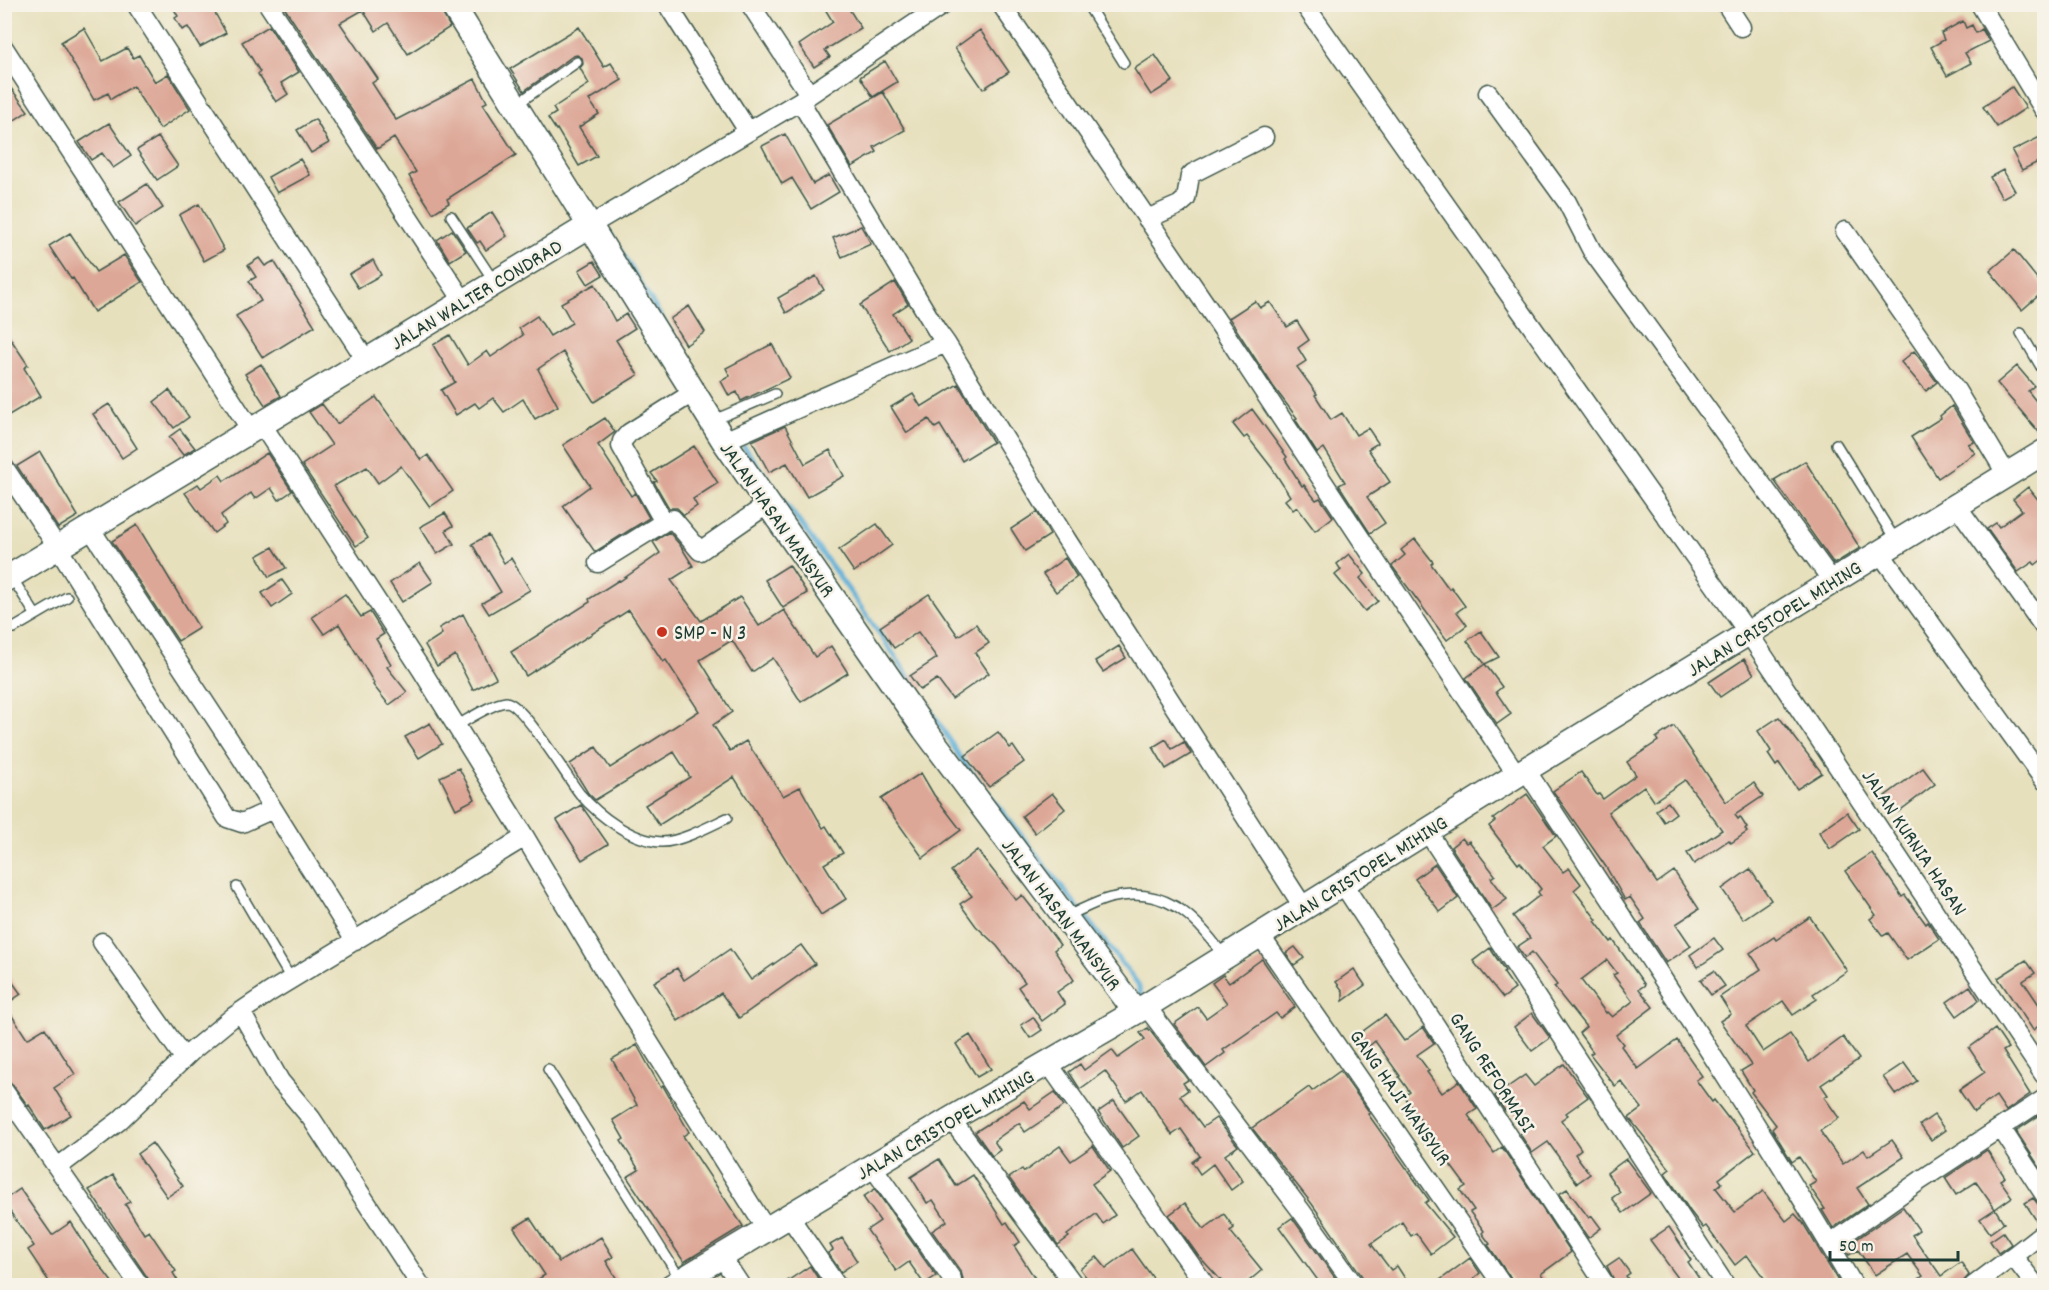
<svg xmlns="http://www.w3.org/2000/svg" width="2049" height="1290" viewBox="0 0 2049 1290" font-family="Dekko,sans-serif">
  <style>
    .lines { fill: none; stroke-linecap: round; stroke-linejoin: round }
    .stream { stroke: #5aadd6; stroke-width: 5 }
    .building { fill: #dda797; fill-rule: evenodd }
    .service-casing { stroke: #3d5549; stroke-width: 12 }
    .minor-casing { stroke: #3d5549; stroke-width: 21 }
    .tertiary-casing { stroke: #3d5549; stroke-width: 27 }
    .service { stroke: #fff; stroke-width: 9 }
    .minor { stroke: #fff; stroke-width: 18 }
    .tertiary { stroke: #fff; stroke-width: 24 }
    .poi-dot { fill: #c8321e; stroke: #f7f3e8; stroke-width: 2 }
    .labels { text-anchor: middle; stroke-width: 5; stroke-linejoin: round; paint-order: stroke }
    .street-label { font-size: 21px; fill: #1f3d34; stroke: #f7f3e8 }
    .poi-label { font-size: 21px; fill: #1f3d34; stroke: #f7f3e8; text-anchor: start }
  </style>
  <rect width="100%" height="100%" fill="#f7f3e8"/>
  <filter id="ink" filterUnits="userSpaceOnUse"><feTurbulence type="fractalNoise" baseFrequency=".0167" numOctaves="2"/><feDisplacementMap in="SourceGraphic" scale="12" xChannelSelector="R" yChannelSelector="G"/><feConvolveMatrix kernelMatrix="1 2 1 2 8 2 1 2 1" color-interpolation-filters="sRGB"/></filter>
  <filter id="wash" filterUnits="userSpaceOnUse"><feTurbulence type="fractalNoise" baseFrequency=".008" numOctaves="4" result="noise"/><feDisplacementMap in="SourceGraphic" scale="24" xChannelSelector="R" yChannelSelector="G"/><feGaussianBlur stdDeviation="1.35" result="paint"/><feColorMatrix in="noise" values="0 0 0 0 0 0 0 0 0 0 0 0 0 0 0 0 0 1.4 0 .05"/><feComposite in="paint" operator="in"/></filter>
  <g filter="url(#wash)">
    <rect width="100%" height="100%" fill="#e7e0bd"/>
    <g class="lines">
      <path class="stream" d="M609 232 683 353
        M744 447C819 549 896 651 961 759L1138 984 1142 999"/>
    </g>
    <g id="blocks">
      <path class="building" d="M171 4H210L226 33 200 47 188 27 182 30 175 18 178 16Z
        M282 4H414L418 10 427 4H437L450 27 408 54 388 23 376 31 363 10 340 23 378 79 372 83 396 120 475 79 487 102 483 104 516 155 447 199 449 203 433 213 409 176 416 172 394 138 377 149Z
        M822 4H846L861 28 825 50 830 57 814 67 799 45 833 22Z
        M1963 21 1966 28 1972 25 1976 33 1982 29 1989 41 1965 53 1971 63 1947 76 1931 47 1944 40 1941 33Z
        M269 26 299 72 281 83 288 94 276 102 258 74 260 72 242 42Z
        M579 27 604 67 611 63 622 80 589 100 599 114 579 127 597 156 579 166 557 129 556 130 548 118 556 113 553 108 589 84 580 68 583 64 582 58 577 55 573 56 524 91 510 69Z
        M84 28 103 61 127 48 133 58 139 55 155 82 168 74 190 109 160 129 133 86 111 99 108 93 94 100 61 42Z
        M980 30 1009 72 983 89 955 48Z
        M1155 55 1173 81 1151 95 1134 69Z
        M885 61 897 82 873 97 860 77Z
        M4 79 28 111 4 127Z
        M2012 87 2026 108 1997 127 1983 107Z
        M883 92 905 130 874 147 877 152 852 167 827 125Z
        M315 119 329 143 311 153 297 130Z
        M109 123 131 156 113 168 102 153 91 160 79 142Z
        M785 134 813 184 829 175 839 192 811 209 792 178 782 184 762 146Z
        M2044 135V159L2022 170 2012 151Z
        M158 137 178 166 157 180 137 150Z
        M300 159 310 175 277 193 268 177Z
        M2003 170 2015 191 2002 198 1990 177Z
        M147 184 163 208 135 226 119 202Z
        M199 204 224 250 204 261 179 215Z
        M492 212 507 236 486 250 480 241 477 243 467 228Z
        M861 226 871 244 842 257 833 238Z
        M452 230 466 251 450 261 437 240Z
        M70 233 96 272 124 255 142 282 94 312 73 278 71 279 49 246Z
        M2014 250 2044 287V291L2022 310 1990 271Z
        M259 258 265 266 274 261 315 326 263 358 236 316 261 301 249 281 256 277 248 265Z
        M373 260 381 275 358 288 349 274Z
        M594 261 603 275 588 284 579 270Z
        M816 276 824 290 786 313 778 298Z
        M895 282 908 304 893 314 909 338 890 351 860 305Z
        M595 284 615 321 626 314 635 328 616 340 638 375 594 402 563 352 538 369 558 406 535 419 523 399 504 412 493 398 479 408 475 403 456 415 441 390 455 382 433 345 450 335 468 365 487 351 491 357 523 335 519 328 537 316 550 336 572 323 561 303Z
        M1255 301 1260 308 1270 302 1287 327 1297 321 1309 340 1298 348 1306 361 1297 367 1317 394 1315 395 1331 420 1342 413 1356 435 1368 428 1378 443 1368 449 1390 482 1367 497 1385 523 1370 533 1339 485 1345 482 1324 448 1317 453 1295 419 1297 418 1273 386 1229 318Z
        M689 306 705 332 686 345 670 319Z
        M4 329 28 365 24 368 41 396 4 418Z
        M772 344 790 378 741 401 737 392 729 396 721 381 730 376 726 368Z
        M1914 351 1937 382 1926 391 1901 362Z
        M261 364 281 396 265 405 245 374Z
        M2017 366 2034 386 2028 391 2044 411V438L1997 383Z
        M958 384 993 442 962 461 940 425 935 428 929 419 907 433 891 407 913 394 921 407Z
        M169 390 189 417 174 428 154 402Z
        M376 397 421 460 428 455 453 491 430 507 401 466 378 483 367 467 334 486 368 538 356 546 302 465 332 445 309 412 322 404 337 424Z
        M109 404 137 448 122 458 93 414Z
        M1952 406 1974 442 1968 444 1975 453 1938 478 1911 437 1941 418 1940 416Z
        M1252 409 1287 457 1285 459 1302 486 1304 485 1316 500 1320 498 1333 517 1315 531 1297 507 1293 510 1285 500 1290 496 1272 468 1247 436 1244 438 1233 424Z
        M605 418 615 432 598 445 631 496 635 493 649 518 595 552 563 506 590 486 563 445Z
        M785 426 805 464 830 450 844 476 807 497 787 463 769 472 752 441Z
        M180 429 195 448 183 455 169 437Z
        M694 446 718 483 693 499 697 506 684 515 677 508H669L654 482 657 481 651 473Z
        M40 452 78 516 58 528 17 466Z
        M267 453 292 491 279 500 271 488 255 499 251 493 221 515 226 524 214 533 185 493 198 484 201 488 220 475 224 481Z
        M1805 461 1860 548 1834 564 1774 480Z
        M2028 487 2044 507V558L2035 565 2033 562 2018 572 1987 529 1996 523 1999 527 2022 510 2013 499Z
        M1037 512 1050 535 1025 551 1011 529Z
        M445 513 453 526 446 530 454 544 437 554 420 527Z
        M877 524 892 545 854 572 839 550Z
        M137 525 199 628 178 641 112 541Z
        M669 532 680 545 693 566 671 580 701 621 740 597 759 626 784 610 815 657 831 646 848 673 801 702 773 658 752 672 732 640 700 660 732 712 713 725 730 751 746 741 783 796 800 787 823 828 826 826 843 853 824 864 846 899 821 915 734 777 659 825 645 805 690 777 674 752 595 800 588 793 570 764 596 747 610 768 699 711 666 660 663 662 629 610 526 676 511 652 590 602 589 599 619 580 620 581 660 553 653 542Z
        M488 535 504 563 511 558 530 590 489 614 482 603 501 592 472 544Z
        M1415 539 1433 562 1431 564 1449 589 1451 587 1465 606 1457 612 1467 625 1447 640 1392 566 1405 555 1401 550Z
        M273 547 286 568 269 577 257 556Z
        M1349 554 1365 574 1360 578 1378 601 1365 611 1335 575 1341 570 1337 564Z
        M1065 558 1077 577 1056 592 1043 574Z
        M420 563 433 582 402 602 390 583Z
        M789 565 807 593 783 608 765 580Z
        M282 580 292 594 272 608 262 593Z
        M345 594 361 617 370 612 384 634 376 639 391 664 387 667 407 692 389 705 373 685 374 683 339 624 324 634 312 617Z
        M929 594 958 636 976 624 989 643 975 653 989 673 952 699 937 679 920 690 910 676 937 658 918 632 894 648 880 627Z
        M463 614 496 678 473 690 455 655 437 666 425 645 442 634 439 628Z
        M1481 631 1499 657 1485 664 1467 641Z
        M1119 646 1126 658 1103 672 1095 661Z
        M1744 659 1754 674 1720 697 1709 682Z
        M1485 664 1502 687 1496 692 1511 714 1497 724 1466 678Z
        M1779 717 1822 773 1797 789 1779 763 1776 766 1768 754 1771 751 1758 731Z
        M430 723 442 744 419 758 405 737Z
        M1674 726 1726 802 1754 783 1763 796 1735 815 1738 819 1740 817 1747 828 1745 829 1747 832 1731 843 1729 840 1694 864 1687 853 1722 830 1685 780 1654 801 1644 786 1608 812 1657 883 1674 871 1699 909 1676 924 1691 946 1666 963 1640 923 1645 919 1630 897 1625 900 1606 867 1553 791 1581 772 1597 795 1599 794 1603 799 1636 775 1627 762 1658 741 1656 738Z
        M998 732 1010 748 1013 746 1024 762 989 787 965 756Z
        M1166 739 1172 749 1184 742 1191 754 1166 769 1153 747Z
        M459 768 475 799 456 809 440 777Z
        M1923 768 1935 784 1898 812 1885 796Z
        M921 773 934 795 961 830 923 858 881 799Z
        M1052 793 1065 809 1035 833 1022 816Z
        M1527 794 1556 836 1543 846 1563 872 1569 868 1581 884 1574 890 1597 920 1595 921 1611 942 1613 940 1645 985 1639 989 1653 1007 1616 1035 1623 1044 1621 1046 1638 1069 1677 1040 1702 1076 1696 1080 1712 1102 1714 1100 1728 1118 1729 1117 1755 1151 1719 1179 1722 1183 1716 1188 1735 1212 1763 1191 1786 1221 1795 1214 1803 1223 1841 1286H1770L1747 1255 1735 1265 1706 1226 1703 1228 1690 1211 1665 1173 1670 1169 1629 1118 1642 1108 1621 1081 1615 1086 1590 1054 1593 1052 1579 1033 1586 1027 1554 987 1557 985 1532 952 1525 958 1517 947 1530 938 1513 916 1540 895 1538 892 1541 889 1520 862 1518 864 1489 826 1495 821 1493 819ZM1607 960 1617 973 1613 975 1633 1001 1612 1017 1607 1012 1606 1013 1581 980Z
        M1668 802 1676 813 1664 822 1656 810Z
        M581 805 608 844 582 860 557 820Z
        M1847 812 1859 829 1830 849 1819 832Z
        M1462 838 1466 843 1469 841 1495 875 1491 878 1507 899 1492 910 1451 847Z
        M977 850 1016 900 1022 895 1037 914 1060 945 1054 950 1074 980 1057 992 1065 1004 1042 1021 1018 987 1025 982 997 946 976 926 960 904 972 896 951 871Z
        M1872 853 1902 897 1905 895 1926 924 1928 922 1939 939 1907 960 1888 933 1883 936 1870 919 1876 915 1845 871Z
        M1435 864 1458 898 1440 912 1415 879Z
        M1750 869 1771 900 1743 919 1722 889Z
        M1810 917 1847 971 1813 994 1817 999 1793 1015 1783 1001 1746 1026 1763 1052 1790 1034 1809 1062 1843 1037 1859 1059 1821 1085 1828 1095 1824 1097 1839 1118 1820 1131 1843 1164 1864 1150 1868 1156 1892 1140 1904 1157 1857 1188 1868 1204 1833 1228 1822 1210 1825 1209 1809 1186 1816 1182 1799 1157 1792 1162 1772 1129 1776 1125 1751 1092 1753 1090 1741 1071 1751 1065 1720 1021 1731 1014 1720 997 1761 969 1750 953 1774 937 1776 940Z
        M1714 938 1723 950 1698 967 1690 955Z
        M801 945 815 964 739 1018 721 993 678 1021 654 982 677 968 684 980 730 949 751 980Z
        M1295 947 1304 958 1294 965 1286 953Z
        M1490 948 1505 971 1503 972 1515 989 1503 998 1473 961Z
        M1262 959 1295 1007 1280 1018 1276 1013 1223 1050 1225 1053 1206 1067 1174 1024 1198 1007 1206 1018 1227 1003 1212 983 1223 975 1229 983Z
        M2026 960 2035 973 2023 981 2044 1012V1022L2033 1030 1998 978Z
        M1354 969 1365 985 1343 1001V991L1336 982Z
        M4 970 21 994 5 1005 27 1039 45 1028 75 1074 54 1088 71 1115 45 1130 29 1105 28 1106 13 1085 4 1076Z
        M1714 971 1725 986 1711 995 1700 980Z
        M1970 986 1979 1000 1957 1016 1947 1002Z
        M1532 1013 1550 1038 1532 1051 1514 1027Z
        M1385 1015 1404 1041 1423 1027 1434 1043 1417 1055 1429 1071 1427 1072 1442 1093 1459 1081 1477 1109 1468 1115 1494 1153 1502 1147 1571 1252 1541 1274 1550 1286H1516L1488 1245 1490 1244 1482 1233 1484 1231 1470 1212 1474 1210 1460 1190 1466 1186 1446 1159 1444 1161 1434 1147 1437 1145 1404 1096 1410 1092 1399 1077 1400 1076 1375 1041 1368 1047 1359 1034Z
        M1033 1017 1042 1030 1030 1038 1021 1025Z
        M1148 1028 1188 1080 1183 1083 1188 1090 1180 1096 1203 1127 1216 1118 1238 1146 1225 1155 1243 1181 1231 1190 1213 1164 1200 1174 1192 1162 1200 1156 1181 1129 1172 1135 1142 1090 1126 1101 1105 1071 1080 1089 1069 1072 1080 1064 1084 1070 1112 1050 1118 1058 1145 1039 1140 1033Z
        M1995 1029 2008 1048 2003 1051 2030 1094 2006 1111 1996 1096 1974 1112 1959 1090 1985 1072 1969 1048Z
        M970 1035 991 1069 977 1077 956 1044Z
        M637 1045 661 1088 663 1086 689 1132 683 1136 743 1226 684 1262 627 1177 639 1170 621 1141 624 1139 613 1120 637 1105 612 1059Z
        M1904 1063 1917 1081 1896 1095 1883 1077Z
        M1564 1064 1588 1097 1566 1113 1568 1115 1561 1120 1581 1149 1575 1154 1590 1174 1577 1183 1548 1142 1532 1153 1520 1134 1526 1130 1509 1108 1505 1111 1495 1096 1525 1075 1534 1086Z
        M1340 1071 1370 1113 1368 1114 1429 1200 1425 1203 1453 1237 1431 1254 1416 1233 1411 1236 1402 1222 1371 1244 1391 1270 1397 1266 1410 1286H1366L1364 1279 1312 1204 1252 1128 1309 1087 1312 1091Z
        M1055 1092 1064 1106 1025 1132 1019 1123 994 1141 1000 1150 992 1156 975 1132 1024 1101 1030 1109Z
        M1114 1101 1139 1136 1122 1148 1098 1112Z
        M2043 1113 2044 1115V1174L2016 1131Z
        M1934 1115 1945 1130 1931 1140 1920 1125Z
        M152 1143 183 1186 167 1197 137 1154Z
        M1060 1146 1071 1161 1093 1146 1110 1171 1092 1184 1115 1215 1103 1224 1096 1214 1067 1235 1069 1237 1058 1245 1009 1178 1022 1169 1024 1172Z
        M1987 1150 2005 1177 2000 1180 2012 1197 1995 1209 1976 1182 1956 1195 1945 1178Z
        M939 1159 956 1186 973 1175 1004 1224 1007 1222 1020 1242 1014 1246 1040 1286H961L963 1279 961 1272 932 1231 947 1221 933 1200 927 1203 911 1177Z
        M1626 1159 1651 1193 1623 1213 1612 1198 1620 1192 1607 1173Z
        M113 1175 130 1202 125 1204 144 1234 149 1231 176 1271 173 1273 181 1286H151L149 1280 89 1190Z
        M20 1189 52 1235 71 1222 91 1254 115 1286H52L28 1250 34 1246 4 1203V1200Z
        M875 1189 936 1276 924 1284 909 1262 896 1271 867 1230 880 1221 863 1197Z
        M1567 1189 1589 1218 1592 1216 1601 1228 1588 1238 1559 1194Z
        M2033 1198 2038 1204 2044 1205V1221L2038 1223 2025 1203Z
        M1185 1203 1204 1229 1224 1214 1234 1228 1230 1231 1262 1270 1243 1286H1226L1197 1254 1169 1215Z
        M1903 1207 1919 1230 1912 1235 1941 1276 1961 1262 1969 1275 1962 1283 1959 1286H1909L1923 1276 1907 1254 1875 1275 1858 1250 1849 1255 1844 1248Z
        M1995 1209 2004 1223 1990 1233 1980 1219Z
        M530 1218 559 1262 601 1237 613 1257 606 1261 621 1286H527L545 1275 514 1228Z
        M1292 1218 1293 1219 1341 1286H1322L1279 1227Z
        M1669 1227 1691 1260 1688 1262 1704 1286H1684L1650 1240Z
        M2003 1232 2011 1244 1998 1253 1990 1241Z
        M842 1238 857 1261 841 1272 828 1253 833 1250 830 1245Z
        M1132 1249 1153 1278 1143 1286H1102L1096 1278 1090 1282 1080 1269 1097 1257 1106 1268Z
        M1470 1258 1480 1273 1474 1278 1480 1286H1432Z
        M1619 1258 1630 1273 1626 1276 1632 1286H1617L1607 1266Z
        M810 1266 823 1286H780Z"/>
    </g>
  </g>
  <g filter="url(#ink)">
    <use href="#blocks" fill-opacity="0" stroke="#3d5549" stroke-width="1.5"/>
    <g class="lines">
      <defs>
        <path id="service" d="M1087 4 1124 63
          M517 104 577 62
          M451 216 495 283
          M2021 333 2044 372
          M714 420 775 394
          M1836 444 1896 541
          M11 576 35 614
          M14 628 67 597
          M456 726C469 719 493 703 506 702 522 702 568 779 580 794 599 816 632 841 662 842 680 842 710 826 727 818
          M237 887 291 979
          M1067 916C1081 910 1095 902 1110 898 1163 885 1195 915 1223 955
          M548 1069 681 1280"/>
        <path id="minor" d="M136 4 366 360
          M268 4 464 302
          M667 4 748 131
          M750 4 809 94
          M1001 4 1219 324 1517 775
          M1304 4 1749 634 2044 1075
          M1726 4 1741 27
          M1980 4 2044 110
          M4 48 251 430
          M1488 93 1567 202 1592 251 1833 582
          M800 101 936 329 946 343 1063 534 1304 908
          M1147 219 1179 205 1186 199 1190 176 1193 173 1264 137
          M589 226 800 101 944 4
          M1845 231 1956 390 2007 475
          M261 423 421 669 525 837 605 972 766 1229
          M724 441 946 343
          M4 467 58 548 227 818 242 823 273 809
          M1957 506 2044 627
          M664 522 673 519 700 551 768 504
          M90 528 242 759 355 941
          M1880 553 2044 780
          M598 563 664 522 621 446 622 441 629 433 694 392
          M1526 770C1637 940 1751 1110 1854 1286
          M1427 831 1726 1286
          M1343 884 1606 1286
          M1260 935 1503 1286
          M102 942 184 1058
          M1146 1006 1302 1212 1355 1286
          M241 1012 280 1081 311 1118 421 1286
          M1048 1063 1206 1286
          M4 1091 140 1286
          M951 1119 1075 1286
          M2001 1128 2044 1194
          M872 1166 952 1279
          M58 1167 119 1121 193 1050 233 1017 270 992 525 837
          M789 1216 837 1286
          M1830 1244 1921 1180 2044 1099
          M721 1256 741 1286
          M2013 1256 2044 1232
          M1973 1286 2013 1256 2036 1286"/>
        <path id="tertiary" d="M452 4 724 441 925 730 1136 1012
          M4 580 589 226
          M672 1286 951 1119 1146 1006 1517 775 2044 452"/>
      </defs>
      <use href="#service" class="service-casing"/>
      <use href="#minor" class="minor-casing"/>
      <use href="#tertiary" class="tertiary-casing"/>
      <use href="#service" class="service"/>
      <use href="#minor" class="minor"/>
      <use href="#tertiary" class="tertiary"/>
    </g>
  </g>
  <circle class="poi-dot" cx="662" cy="632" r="6"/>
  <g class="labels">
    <g class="street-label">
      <text transform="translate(476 294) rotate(-31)" y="7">JALAN WALTER CONDRAD</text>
      <text transform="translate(778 519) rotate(55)" y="7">JALAN HASAN MANSYUR</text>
      <text transform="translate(1774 618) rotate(-32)" y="7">JALAN CRISTOPEL MIHING</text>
      <text transform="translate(1915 842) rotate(56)" y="7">JALAN KURNIA HASAN</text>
      <text transform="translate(1360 873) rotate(-32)" y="7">JALAN CRISTOPEL MIHING</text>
      <text transform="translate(1062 914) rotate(53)" y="7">JALAN HASAN MANSYUR</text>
      <text transform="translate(1493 1072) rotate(57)" y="7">GANG REFORMASI</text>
      <text transform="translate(1401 1097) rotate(55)" y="7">GANG HAJI MANSYUR</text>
      <text transform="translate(945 1124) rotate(-30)" y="7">JALAN CRISTOPEL MIHING</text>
    </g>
    <g class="poi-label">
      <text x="674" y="639">SMP - N 3</text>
    </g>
  </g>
  <rect width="2049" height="1290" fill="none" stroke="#f7f3e8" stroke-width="24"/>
  <path d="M1830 1251v9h128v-9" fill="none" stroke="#1f3d34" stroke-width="3"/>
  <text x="1839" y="1251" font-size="18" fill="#1f3d34" stroke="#f7f3e8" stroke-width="4.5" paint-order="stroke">50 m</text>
</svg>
